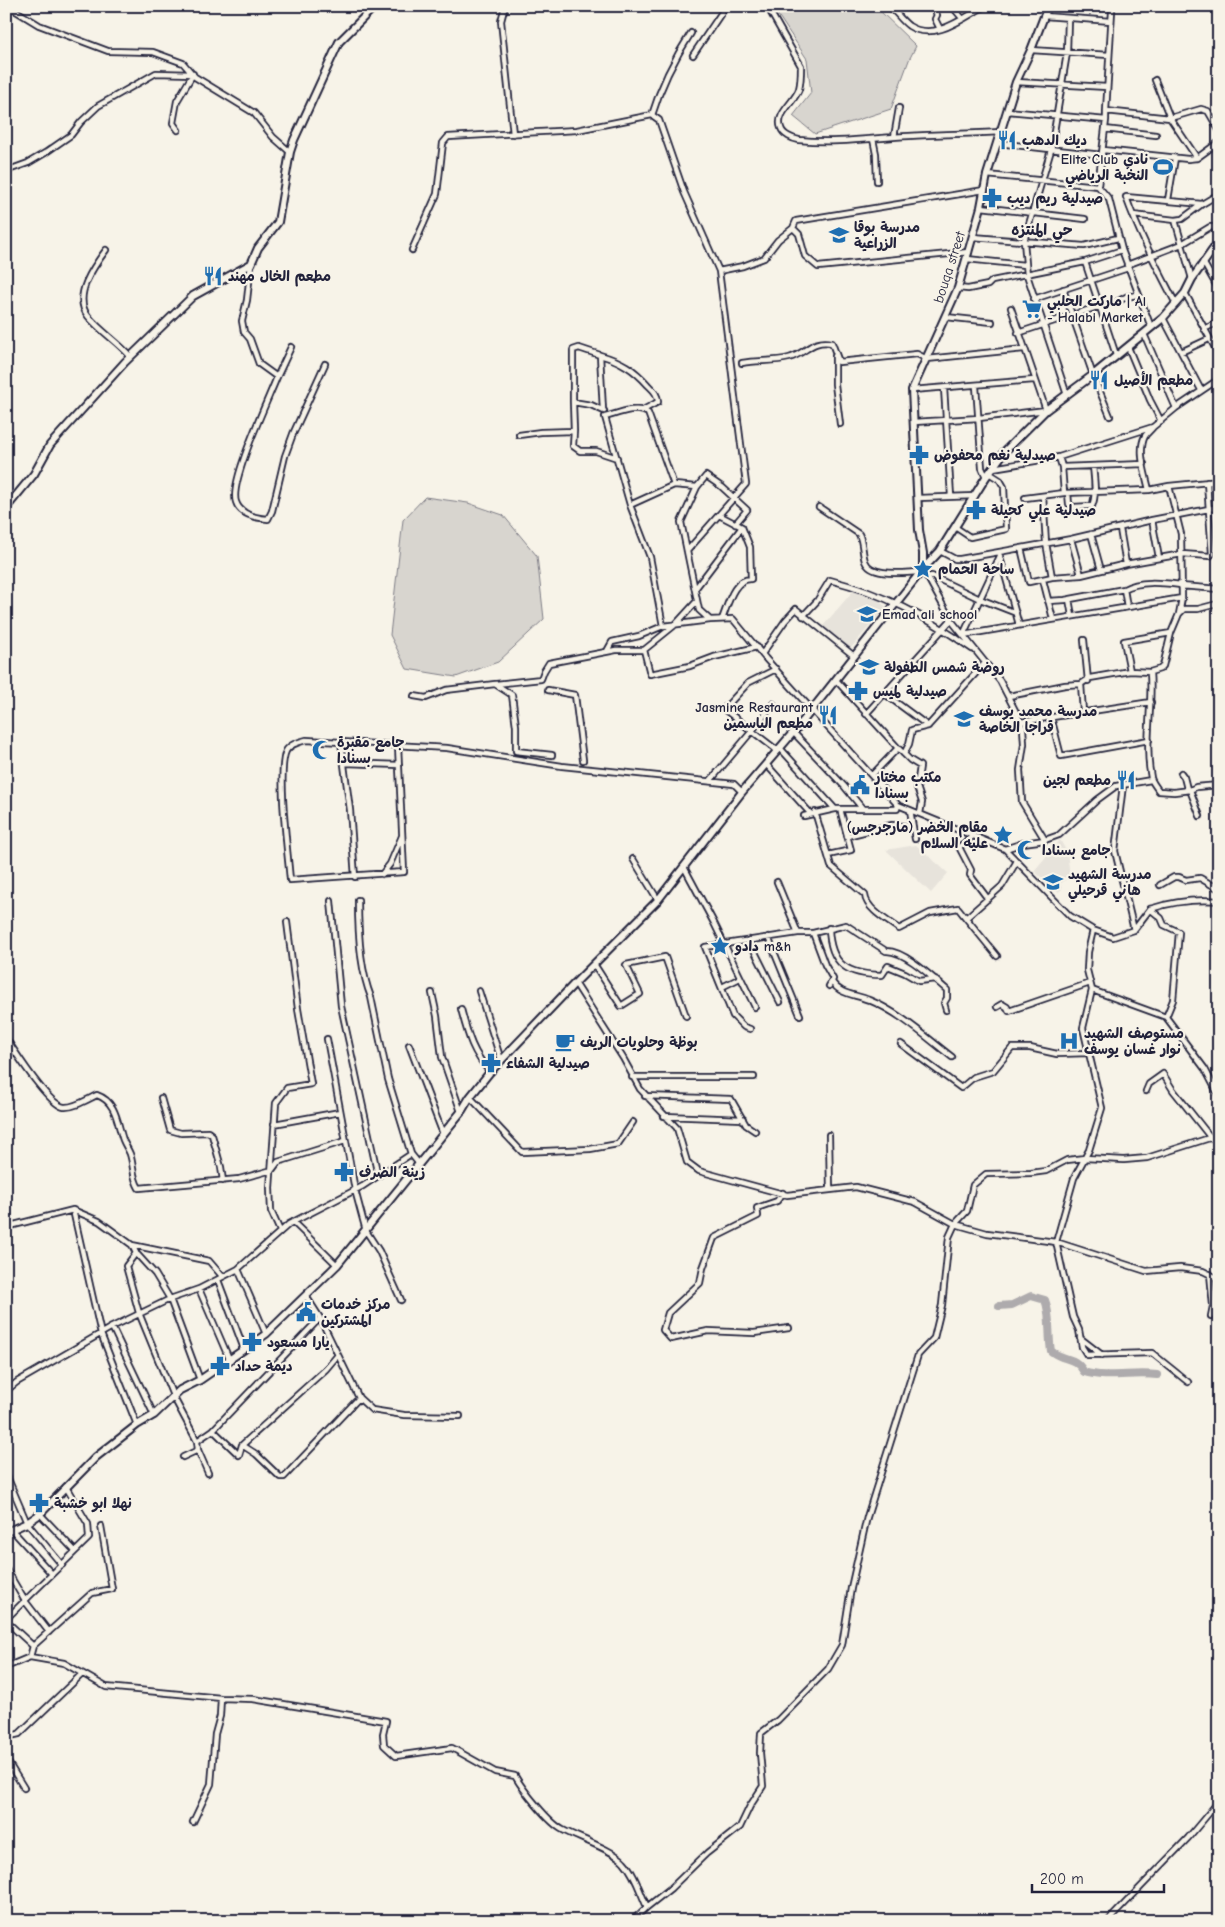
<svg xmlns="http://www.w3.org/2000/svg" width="1225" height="1927" viewBox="0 0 1225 1927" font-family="'Comic Neue','Playpen Sans Arabic',sans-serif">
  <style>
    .built { fill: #e7e3db }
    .green { fill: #d8d5cf; stroke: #7d7c85 }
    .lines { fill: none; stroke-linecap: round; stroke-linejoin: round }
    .river { stroke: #aeabad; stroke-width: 8 }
    .street-casing { stroke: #22223b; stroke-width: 8 }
    .secondary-casing { stroke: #22223b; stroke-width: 10 }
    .street { stroke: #f7f3e8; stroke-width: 4.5 }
    .secondary { stroke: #f7f3e8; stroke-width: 6 }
    .labels { text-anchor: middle; stroke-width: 4.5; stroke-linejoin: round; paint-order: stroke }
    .poi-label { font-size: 14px; font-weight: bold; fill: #22223b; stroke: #f7f3e8; text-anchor: start }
    .street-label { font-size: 14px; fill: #22223b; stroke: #f7f3e8 }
    .neighbourhood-label { font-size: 15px; font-weight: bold; fill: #22223b; stroke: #f7f3e8 }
  </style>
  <rect width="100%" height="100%" fill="#f7f3e8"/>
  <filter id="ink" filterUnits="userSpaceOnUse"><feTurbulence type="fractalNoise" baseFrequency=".02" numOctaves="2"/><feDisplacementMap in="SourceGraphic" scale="10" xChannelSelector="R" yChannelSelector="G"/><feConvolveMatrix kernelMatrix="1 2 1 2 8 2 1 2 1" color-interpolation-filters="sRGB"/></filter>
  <g filter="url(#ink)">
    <path class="built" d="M859 584 886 607 850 649 823 626Z
      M1060 840 1067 852 1070 876 1060 884 1062 889 1058 892 1034 871Z
      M916 845 948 873 931 893 886 850Z"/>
    <path class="green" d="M772 6H875L916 46 909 60 891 109 815 134 793 116 811 93 807 59Z
      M425 497 468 503 503 515 537 556 544 619 498 662 456 677 407 669 390 635 403 520Z"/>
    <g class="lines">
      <path class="river" d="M999 1306 1012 1305 1031 1296 1045 1300C1051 1314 1048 1334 1051 1351 1065 1362 1074 1355 1084 1372 1107 1379 1133 1372 1157 1375"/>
      <defs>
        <path id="street" d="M8 6 39 25 108 51 153 52 183 63 195 77 254 113 273 137 290 152
          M505 6 501 21 513 134
          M767 6 801 66C801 74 801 81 799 89 795 102 775 114 781 128 783 135 793 139 799 140 836 144 873 138 909 136 939 134 970 134 1000 132
          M889 6C896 12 902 21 909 26 934 42 963 18 985 6
          M933 6 937 15 935 19 940 29
          M952 6 962 18
          M1044 16 1111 21
          M1031 50 1109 55
          M693 55 726 6
          M1155 80 1170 118 1201 109 1208 111 1219 130
          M1016 82 1107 87
          M1007 111 1106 120 1098 186 1109 199 1122 250 1151 327
          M1106 111 1112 11
          M652 115C661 85 674 59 691 33
          M1106 120V111L1170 118 1197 158
          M1105 129 1156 135
          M894 137 899 108
          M873 139 876 154 877 181
          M997 143 1102 155
          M1103 150 1188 159 1197 158 1219 142
          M6 171 28 163 45 153 71 135 81 122 98 106 156 73 193 74 177 101 173 123 178 130
          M987 175 1098 186
          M1168 200 1175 158
          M981 207 1085 219
          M1133 215 1175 220 1192 279
          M1175 220 1182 219 1202 204
          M793 228 796 221 984 190
          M973 237 1084 246 1118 238
          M106 250C94 266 72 296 88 316 100 331 118 342 130 356
          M412 250 437 194 443 143 448 137 577 130 652 115 659 120 684 192 719 271 743 266 764 258 778 240 793 228 799 234 805 256 818 267 969 252
          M967 259 1025 265
          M1085 262 1116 355
          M1203 262 1219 290
          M251 264 247 300 242 321 244 332 250 339 259 364 277 377C268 400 229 482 236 502 240 515 257 518 268 519L272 511 285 456 293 434 325 364
          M1127 265 1182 244 1210 227H1213L1219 233
          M958 288 968 289 988 285 992 281 1085 262 1122 250
          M1063 289 1093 375 1110 416
          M1185 293 1219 355
          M1034 299 1128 268
          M1176 304C1158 269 1139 234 1126 197L1202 204 1219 194
          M946 317 992 322
          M1163 318 1201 390
          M1204 329 1219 322
          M1018 333 1109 303H1115L1126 297 1137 295V293
          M1144 334 1176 408
          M1128 347 1150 400 1161 421
          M1181 352 1209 339
          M835 356V384L840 424
          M742 363C757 360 774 362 789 358 807 353 811 339 832 343L839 362 917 354 927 359 1024 349
          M277 377 291 347
          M976 386 982 468 986 477
          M944 388 951 496
          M912 390 1034 380
          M1067 395 1027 275 1024 241 1051 150 1067 53 1068 19
          M573 402V350L579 348 600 355
          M603 410 600 355C621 361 634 369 648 385 653 390 658 394 658 402L643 410
          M914 422 979 418 1046 410 1011 308
          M1153 427C1151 430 1147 433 1145 436 1137 451 1146 475 1149 490L1169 486 1181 534 1182 598 1179 614 1171 633 1163 666 1160 669 1150 672C1153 706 1144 744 1151 778 1152 782 1156 787 1159 791L1174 792 1190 790 1200 816
          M574 431 573 446 580 451H596L617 458
          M519 435 541 432 574 431 573 402 591 405 604 411
          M1059 457 1062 467 1144 464
          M1062 467 1064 493
          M993 468 1059 457 1153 427 1176 408 1219 379
          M1169 486 1219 481
          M697 487 706 476 722 487 747 510 735 524
          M1068 493 1069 504 1073 507 1092 506C1097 495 1094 478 1093 466
          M1043 496 1046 543 1052 577
          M918 498 975 496
          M1025 498 1064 493 1149 490
          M630 505 674 485
          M819 507 859 534C863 542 862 552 865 561 871 578 906 572 921 572
          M719 515 742 527 750 547 751 579C733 579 728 605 722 619
          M1152 520 1159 558
          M955 527 970 537 1006 529 1004 487 1000 480 989 473
          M1120 529 1126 564
          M1091 534 1101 570
          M1071 539 1081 575
          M1021 548 1029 582 1052 577 1081 575 1126 564 1182 554 1210 556 1212 554 1207 482
          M687 551 746 484 719 271
          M940 551 955 559H960L1071 539 1152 520 1219 507
          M1000 557 1019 625
          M923 569 951 620 1000 681 1017 714 1023 728 1024 744 1020 770 1022 802 1045 840
          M927 577 932 576 980 599 1016 613
          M1043 580 1053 619
          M1181 586 1219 589
          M695 589 742 527
          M1069 599 1072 616
          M697 601 675 625 644 650 650 674 690 666 714 657 757 647
          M1048 601 1065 600 1124 589
          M1127 607 1124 589C1140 580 1163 583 1181 585
          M1179 614 1184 609H1198L1217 604 1219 601
          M803 616 817 601 830 580C884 594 926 616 972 649
          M710 620 663 626 650 557 630 505 605 417C617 414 636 405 648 413L674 485 697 487 681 522 699 610 710 620 733 619 766 659 898 805 1005 849 1070 916 1093 930 1113 937 1134 930 1150 909 1161 918 1164 925 1179 932 1173 1000 1166 1017
          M963 635 1182 598
          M963 635 1000 556
          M1084 640 1088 681
          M607 651 612 642 639 636 663 626
          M762 654 785 621 796 609 854 656
          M1130 671 1124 641 1171 633
          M836 680 898 748 872 775
          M496 684 541 679 544 671 549 663 616 650H644
          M1081 684 1083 712
          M548 690 575 695 583 760
          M885 694 928 726 985 663
          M414 696 426 698 446 690 495 684 512 695 516 726V751L552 755
          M1009 696 1065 685 1081 684 1090 678 1130 671 1150 672
          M773 704 752 731 724 709 748 683 776 669
          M866 714 951 620
          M1051 717 1061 756 1149 740
          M1020 722 1151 702
          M793 732 844 786 862 808
          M341 742 350 810 355 877
          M398 746 404 872 290 880C288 855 277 770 286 751 290 744 299 742 306 740L447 748 562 766 734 784 742 792
          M780 748 835 809
          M898 748 910 760 920 766 917 787 922 802 920 814
          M904 754 909 744 912 730 928 726
          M345 763 399 765
          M766 764 810 813
          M1181 773 1184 777 1187 789 1190 790 1196 787 1219 785
          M710 781 752 731 778 751
          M1123 785 1115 851 1134 930
          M910 810 915 839
          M815 812 831 866 865 895C866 909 888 921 899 929L930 913 958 908 966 918
          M804 816 835 809H897L898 805
          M847 836 892 825 913 827
          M973 836 959 847 971 870 970 875 988 899
          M1005 849 1023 843 1045 840 1059 835 1097 800 1116 786 1151 780
          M828 855 851 850 840 809
          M633 859 658 900
          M684 867 714 923 755 1007
          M382 874 390 864 402 836
          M777 882 798 933
          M1160 885 1174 877H1179L1186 880 1200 878 1219 889
          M358 900C358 930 360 970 371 997L388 1079 411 1154 419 1164
          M331 901 341 1006 378 1176
          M1150 909C1172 902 1196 899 1219 901
          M829 928C830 965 848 975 882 975L888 966 905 973 919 981 935 979
          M1093 930 1088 952 1087 970 1092 990 1083 1028 1102 1108 1089 1150 1074 1178 1056 1242 1073 1317 1079 1330 1082 1347 1087 1355 1152 1353 1188 1382
          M813 933 825 965 833 979 829 986
          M768 937 800 1015
          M749 940 780 1002
          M997 956 966 918 1002 886 1017 861
          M594 964 621 1006 640 994 626 965 665 957 686 1016
          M832 982C840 995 855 994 869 1000 899 1012 926 1037 952 1057
          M575 983 623 1058 640 1089 677 1128 687 1162 699 1171 787 1195 856 1187 915 1202 955 1224 987 1233 1056 1242 1146 1271 1180 1268 1203 1271 1219 1279
          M722 987 740 978
          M1092 990 1166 1017 1205 1069 1219 1096
          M479 991 501 1060
          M432 993 437 1016 442 1057 461 1112
          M997 1007 1002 1004 1007 1007 1009 1011 1090 983
          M461 1009C468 1035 472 1052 490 1072
          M750 1029 744 1027 733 1016 705 947 798 933H813L846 925 886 951C904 950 933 978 947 990V998L944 1003 946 1010
          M6 1038C15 1052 49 1105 64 1107 74 1108 88 1099 97 1095 117 1102 117 1123 123 1140 125 1145 128 1149 130 1154 134 1166 132 1177 139 1188L239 1179 272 1170 278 1162 345 1141
          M327 1039 355 1190 366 1231 379 1251 401 1300
          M901 1044 961 1088 974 1077 993 1071 1012 1048H1030L1057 1054 1089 1053
          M409 1045 443 1134
          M632 1077H754
          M1146 1091 1149 1084 1163 1074 1173 1090 1211 1138
          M645 1096 731 1099 746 1125 755 1131
          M470 1097 522 1152 590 1149 618 1144 633 1122
          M161 1098 170 1130 181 1133 208 1132 212 1135 221 1167 223 1181
          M664 1116 743 1119
          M274 1124 340 1112
          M829 1135 830 1190
          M783 1193 777 1201 757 1208 758 1216 714 1238 703 1268 700 1283 668 1313 663 1330 671 1339 708 1331 754 1333 789 1328
          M73 1210 101 1334 137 1425
          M293 1222 337 1265
          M6 1227 73 1210 99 1221 132 1245 209 1261 222 1276
          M280 1231 271 1211 270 1188 276 1103 287 1088 311 1084 298 1009 287 922
          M132 1245 136 1253 155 1274 170 1299 200 1380
          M136 1253 126 1266 139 1313 173 1396 197 1441
          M238 1269 266 1334
          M1210 1274 1213 1306 1219 1303
          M218 1280 244 1349
          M199 1289 230 1361
          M306 1296 320 1318 359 1398 372 1410 404 1415 460 1416
          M1211 1316 1213 1306
          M112 1327 154 1415
          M1080 1338 1102 1355
          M6 1391 17 1382 112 1327 170 1299 199 1289 238 1269 289 1224 363 1186 411 1154
          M213 1430 239 1455 242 1445 326 1369 337 1356
          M242 1445 256 1454 280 1477H284L359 1398
          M198 1450 208 1473
          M183 1457 198 1450 197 1441 213 1430 320 1318
          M6 1474 27 1523 62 1565
          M40 1514 75 1551
          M12 1530 52 1574
          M6 1569 25 1601 49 1632
          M6 1584 12 1578
          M6 1619 89 1538 88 1524 66 1487
          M6 1621 33 1646
          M30 1657 33 1646 92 1593 112 1589 101 1526
          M6 1667 30 1657 64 1663 106 1687 221 1698 253 1699 386 1721 383 1734 384 1745 396 1756 452 1748 495 1772 515 1776C523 1790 549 1823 563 1830 578 1838 614 1850 624 1862 635 1874 640 1892 647 1907
          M6 1737 19 1734 82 1674
          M6 1759 24 1788
          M193 1822 211 1784 215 1734 220 1716 221 1698
          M632 1921 647 1907 671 1888 707 1853 740 1827 750 1806 763 1786 760 1753 761 1733 778 1720 828 1669 842 1645 851 1588 867 1517 918 1355 934 1338 942 1305 949 1237 955 1224 967 1211 973 1185 986 1174 1031 1173 1046 1171 1067 1160 1085 1158 1124 1160 1147 1158 1219 1135
          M1108 1921 1188 1838 1219 1801"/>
        <path id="secondary" d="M6 508 34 474 50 445 125 362 193 296 251 264 258 248 278 222 290 152 294 140 339 42 375 6
          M923 569V553L919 530 912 390 958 288 981 207 987 175 1016 82 1031 50 1048 6
          M6 1532 27 1523 40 1514 96 1457 137 1425 154 1415 180 1390 200 1380 266 1334 337 1265 461 1112 470 1097 490 1072 575 983 658 900 742 792 803 721 923 569 940 551 986 477 1005 451 1046 410 1093 375 1163 318 1185 293 1192 279 1219 241"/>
      </defs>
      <use href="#street" class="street-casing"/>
      <use href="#secondary" class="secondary-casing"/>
      <use href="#street" class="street"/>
      <use href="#secondary" class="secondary"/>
    </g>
  </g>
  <defs>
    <symbol id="restaurant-bare" viewBox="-9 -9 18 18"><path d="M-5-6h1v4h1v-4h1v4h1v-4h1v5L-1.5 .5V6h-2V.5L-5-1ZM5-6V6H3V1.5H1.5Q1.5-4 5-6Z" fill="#1f6fb2" stroke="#f7f3e8" stroke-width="2.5" paint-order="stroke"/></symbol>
    <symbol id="stadium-bare" viewBox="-9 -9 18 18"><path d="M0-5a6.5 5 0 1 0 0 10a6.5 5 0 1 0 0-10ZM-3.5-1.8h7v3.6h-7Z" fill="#1f6fb2" stroke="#f7f3e8" stroke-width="2.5" paint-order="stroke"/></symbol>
    <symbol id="pharmacy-bare" viewBox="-9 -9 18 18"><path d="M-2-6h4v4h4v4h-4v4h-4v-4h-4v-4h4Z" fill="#1f6fb2" stroke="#f7f3e8" stroke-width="2.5" paint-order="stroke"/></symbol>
    <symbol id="school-bare" viewBox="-9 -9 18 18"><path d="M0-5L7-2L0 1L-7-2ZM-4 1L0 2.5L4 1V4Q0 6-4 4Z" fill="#1f6fb2" stroke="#f7f3e8" stroke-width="2.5" paint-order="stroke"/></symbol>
    <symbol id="supermarket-bare" viewBox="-9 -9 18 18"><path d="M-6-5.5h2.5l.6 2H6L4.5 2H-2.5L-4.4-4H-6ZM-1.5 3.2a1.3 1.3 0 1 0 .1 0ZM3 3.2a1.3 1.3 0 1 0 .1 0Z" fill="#1f6fb2" stroke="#f7f3e8" stroke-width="2.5" paint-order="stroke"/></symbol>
    <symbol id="sight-bare" viewBox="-9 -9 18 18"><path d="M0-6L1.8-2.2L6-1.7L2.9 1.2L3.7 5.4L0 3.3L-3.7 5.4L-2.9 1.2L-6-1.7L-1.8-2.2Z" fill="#1f6fb2" stroke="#f7f3e8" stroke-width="2.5" paint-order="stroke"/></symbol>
    <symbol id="mosque-bare" viewBox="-9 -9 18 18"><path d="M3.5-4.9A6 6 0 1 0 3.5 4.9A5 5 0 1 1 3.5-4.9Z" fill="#1f6fb2" stroke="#f7f3e8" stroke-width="2.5" paint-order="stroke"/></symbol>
    <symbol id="civic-bare" viewBox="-9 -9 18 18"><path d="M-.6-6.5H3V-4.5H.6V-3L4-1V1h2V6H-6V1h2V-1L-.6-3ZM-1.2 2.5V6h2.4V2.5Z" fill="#1f6fb2" stroke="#f7f3e8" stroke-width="2.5" paint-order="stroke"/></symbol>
    <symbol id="hospital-bare" viewBox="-9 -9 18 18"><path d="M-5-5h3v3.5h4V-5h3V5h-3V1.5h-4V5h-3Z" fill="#1f6fb2" stroke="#f7f3e8" stroke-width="2.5" paint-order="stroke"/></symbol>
    <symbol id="cafe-bare" viewBox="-9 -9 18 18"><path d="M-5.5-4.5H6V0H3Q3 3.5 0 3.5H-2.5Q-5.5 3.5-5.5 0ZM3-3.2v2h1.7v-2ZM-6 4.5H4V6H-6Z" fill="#1f6fb2" stroke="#f7f3e8" stroke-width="2.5" paint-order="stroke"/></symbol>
  </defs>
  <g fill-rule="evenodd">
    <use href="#restaurant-bare" x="993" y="126" width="28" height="28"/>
    <use href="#stadium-bare" x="1149" y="153" width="28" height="28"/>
    <use href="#pharmacy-bare" x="978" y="184" width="28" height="28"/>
    <use href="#school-bare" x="825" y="221" width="28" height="28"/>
    <use href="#restaurant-bare" x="199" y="262" width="28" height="28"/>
    <use href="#supermarket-bare" x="1018" y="295" width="28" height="28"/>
    <use href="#restaurant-bare" x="1085" y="366" width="28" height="28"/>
    <use href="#pharmacy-bare" x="905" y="441" width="28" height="28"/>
    <use href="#pharmacy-bare" x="962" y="496" width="28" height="28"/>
    <use href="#sight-bare" x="909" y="555" width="28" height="28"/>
    <use href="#school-bare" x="853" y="600" width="28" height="28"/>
    <use href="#school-bare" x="855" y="653" width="28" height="28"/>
    <use href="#pharmacy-bare" x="844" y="677" width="28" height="28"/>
    <use href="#restaurant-bare" x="814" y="701" width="28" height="28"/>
    <use href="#school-bare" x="950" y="705" width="28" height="28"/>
    <use href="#mosque-bare" x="308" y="736" width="28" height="28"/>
    <use href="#restaurant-bare" x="1112" y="766" width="28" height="28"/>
    <use href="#civic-bare" x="846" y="771" width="28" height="28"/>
    <use href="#sight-bare" x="989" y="821" width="28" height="28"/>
    <use href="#mosque-bare" x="1013" y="836" width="28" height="28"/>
    <use href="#school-bare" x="1039" y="868" width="28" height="28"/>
    <use href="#sight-bare" x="706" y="932" width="28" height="28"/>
    <use href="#hospital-bare" x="1055" y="1027" width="28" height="28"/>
    <use href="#cafe-bare" x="551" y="1028" width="28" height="28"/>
    <use href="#pharmacy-bare" x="477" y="1049" width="28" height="28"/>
    <use href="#pharmacy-bare" x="330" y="1158" width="28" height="28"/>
    <use href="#civic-bare" x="292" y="1298" width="28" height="28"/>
    <use href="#pharmacy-bare" x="238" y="1328" width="28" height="28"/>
    <use href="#pharmacy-bare" x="206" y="1352" width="28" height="28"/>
    <use href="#pharmacy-bare" x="25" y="1489" width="28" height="28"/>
  </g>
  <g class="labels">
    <g class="poi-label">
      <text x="1022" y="145">ديك الدهب</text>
      <text x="1148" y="164" text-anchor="end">Elite Club نادي<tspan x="1148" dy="16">النخبة الرياضي</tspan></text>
      <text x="1007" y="203">صيدلية ريم ديب</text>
      <text x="854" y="232">مدرسة بوقا<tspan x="854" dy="16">الزراعية</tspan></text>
      <text x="228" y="281">مطعم الخال مهند</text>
      <text x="1047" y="306">ماركت الحلبي | Al<tspan x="1047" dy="16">- Halabi Market</tspan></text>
      <text x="1114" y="385">مطعم الأصيل</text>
      <text x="934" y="460">صيدلية نغم محفوض</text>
      <text x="991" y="515">صيدلية علي كحيلة</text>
      <text x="938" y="574">ساحة الحمام</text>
      <text x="882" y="619">Emad ali school</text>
      <text x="884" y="672">روضة شمس الطفولة</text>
      <text x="873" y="696">صيدلية لميس</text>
      <text x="813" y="712" text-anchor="end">Jasmine Restaurant<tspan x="813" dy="16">مطعم الياسمين</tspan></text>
      <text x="979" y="716">مدرسة محمد يوسف<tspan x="979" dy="16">قراجا الخاصة</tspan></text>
      <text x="337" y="747">جامع مقبرة<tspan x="337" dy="16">بسنادا</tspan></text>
      <text x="875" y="782">مكتب مختار<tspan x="875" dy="16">بسنادا</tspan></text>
      <text x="1111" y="785" text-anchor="end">مطعم لجين</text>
      <text x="988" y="832" text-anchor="end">مقام الخضر (مارجرجس)<tspan x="988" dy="16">عليه السلام</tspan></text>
      <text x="1042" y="855">جامع بسنادا</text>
      <text x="1068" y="879">مدرسة الشهيد<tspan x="1068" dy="16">هاني قرحيلي</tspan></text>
      <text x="735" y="951">دادو m&amp;h</text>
      <text x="1084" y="1038">مستوصف الشهيد<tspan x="1084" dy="16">نوار غسان يوسف</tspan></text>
      <text x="580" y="1047">بوظة وحلويات الريف</text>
      <text x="506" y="1068">صيدلية الشفاء</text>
      <text x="359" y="1177">زينة الضرف</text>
      <text x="321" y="1309">مركز خدمات<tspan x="321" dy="16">المشتركين</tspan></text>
      <text x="267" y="1347">يارا مسعود</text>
      <text x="235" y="1371">ديمة حداد</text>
      <text x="54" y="1508">نهلا ابو خشبة</text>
    </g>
    <g class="street-label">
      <text transform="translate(949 267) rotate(-72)" y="5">bouqa street</text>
    </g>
    <g class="neighbourhood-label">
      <text x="1042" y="235">حي المنتزه</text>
    </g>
  </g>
  <rect width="1225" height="1927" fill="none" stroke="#f7f3e8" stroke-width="25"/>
  <rect x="12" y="12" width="1200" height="1902" fill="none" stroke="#22223b" stroke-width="2" filter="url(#ink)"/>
  <path d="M1032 1884v8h132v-8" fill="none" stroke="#22223b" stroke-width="2.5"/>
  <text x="1040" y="1884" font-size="15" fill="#22223b" stroke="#f7f3e8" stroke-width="4" paint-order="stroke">200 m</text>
</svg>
